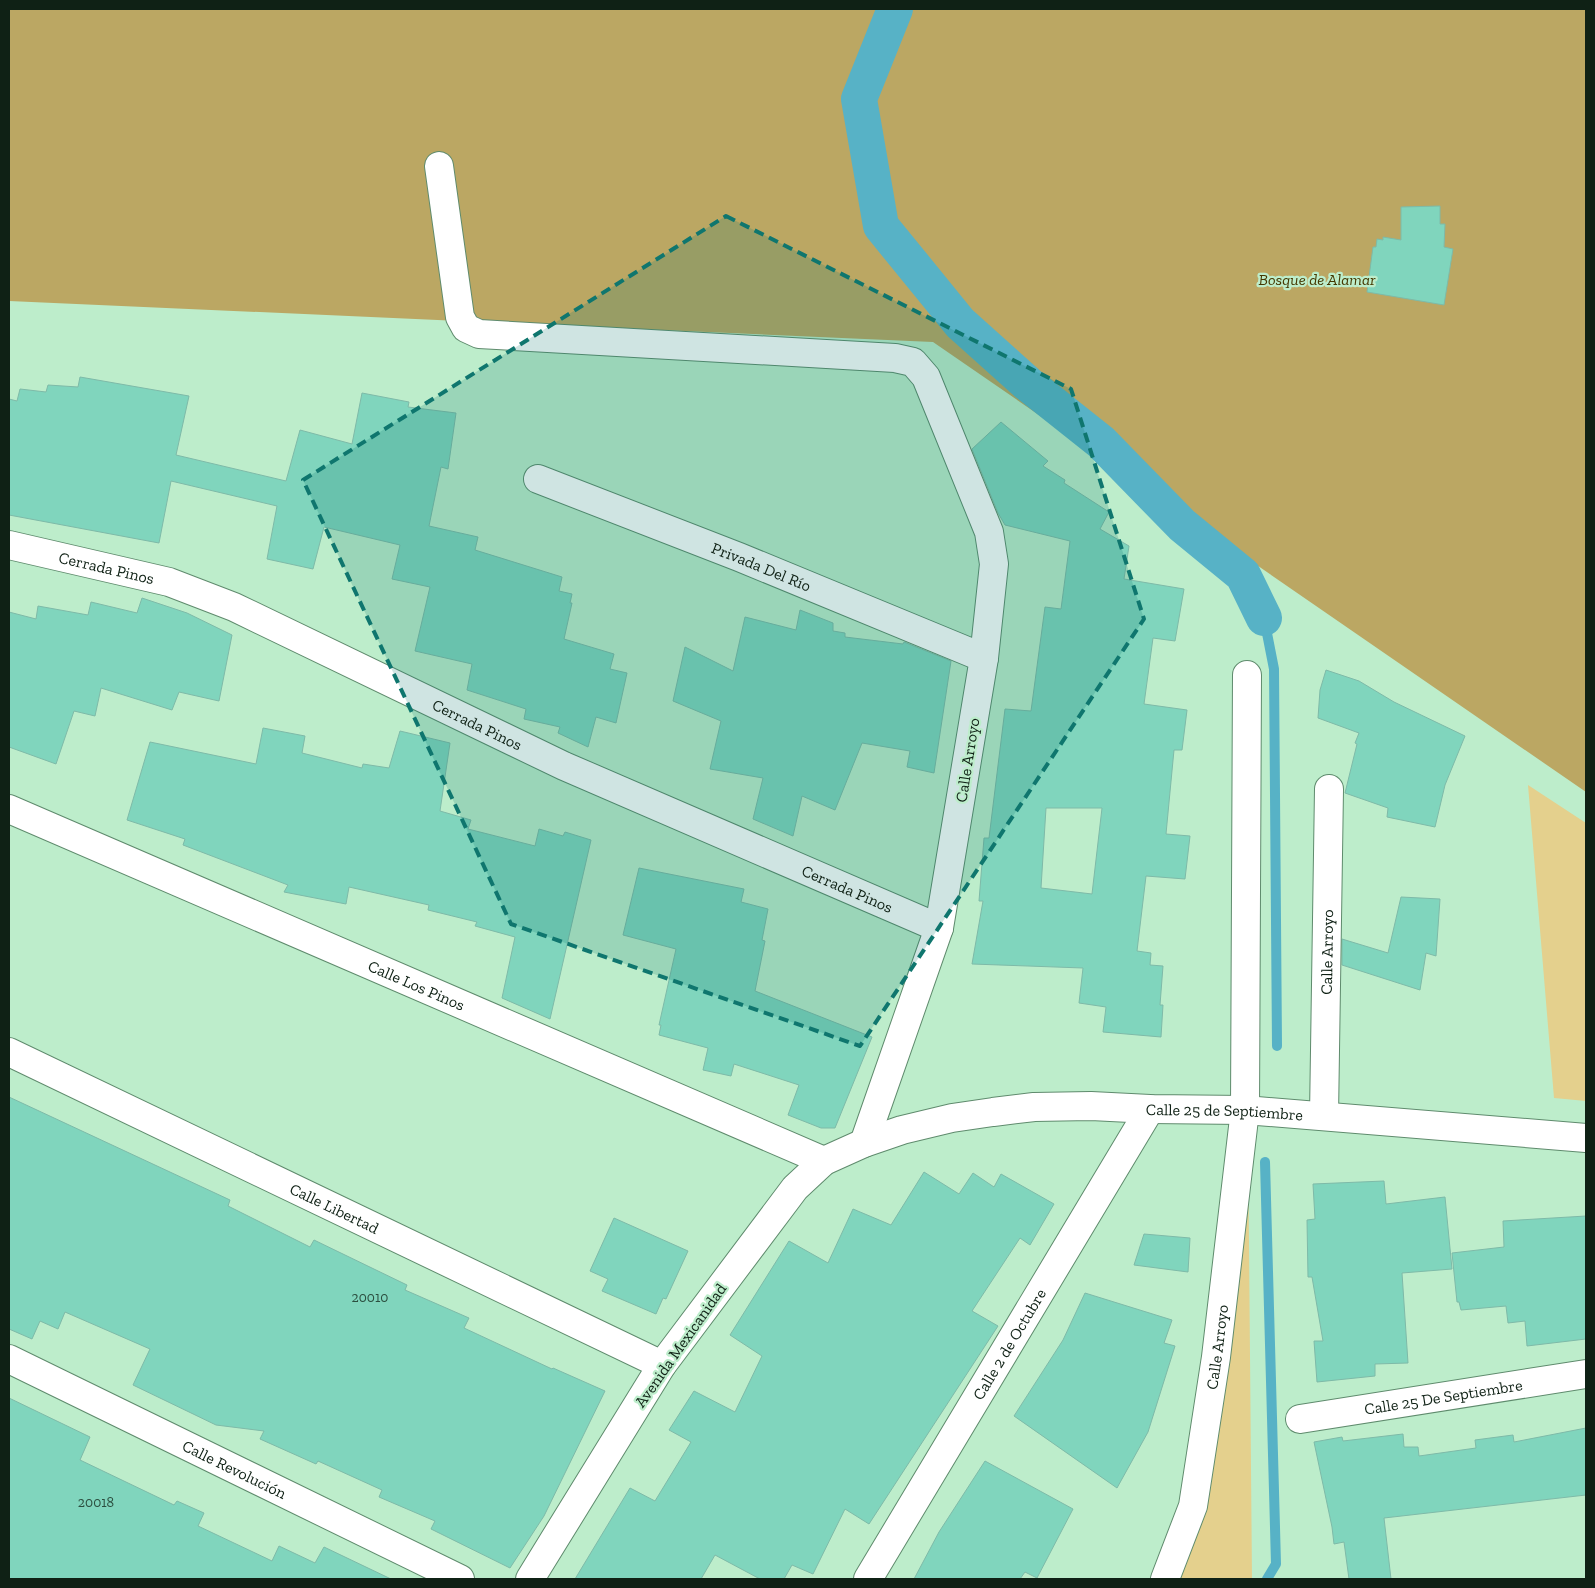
<svg xmlns="http://www.w3.org/2000/svg" width="1595" height="1588" viewBox="0 0 1595 1588" font-family="'Zilla Slab',serif">
  <style>
    .green { fill: #e4d08d }
    .forest { fill: #bba763 }
    .lines { fill: none; stroke-linecap: round; stroke-linejoin: round }
    .stream { stroke: #57b2c6; stroke-width: 10 }
    .canal { stroke: #57b2c6; stroke-width: 36 }
    .building { fill: #80d5bd; stroke: #7ebaa8; fill-rule: evenodd }
    .street-casing { stroke: #5f8b6d; stroke-width: 30 }
    .secondary-casing { stroke: #5f8b6d; stroke-width: 30 }
    .street { stroke: #fff; stroke-width: 28 }
    .secondary { stroke: #fff; stroke-width: 28 }
    .marked { fill: #0f766e; fill-opacity: 0.2; stroke: #0f766e; stroke-width: 4; stroke-dasharray: 10 6; stroke-linejoin: round }
    .labels { text-anchor: middle; stroke-width: 4.5; stroke-linejoin: round; paint-order: stroke }
    .number-label { font-size: 14px; fill: #2b4e3f }
    .park-label { font-size: 16px; font-style: italic; fill: #453700; stroke: #bdedcb }
    .street-label { font-size: 16px; fill: #0f2115; stroke: #bdedcb }
  </style>
  <rect width="100%" height="100%" fill="#bdedcb"/>
  <path class="green" d="M1528 785 1586 823V1101L1554 1098Z
    M1248 1132 1252 1579H1172Z"/>
  <path class="forest" d="M9 9H1586V792L933 342 9 301Z"/>
  <g class="lines">
    <path class="stream" d="M1264 618 1274 669 1277 1046
      M1265 1162 1276 1564 1267 1579"/>
    <path class="canal" d="M895 9 859 99 881 226 960 323 1028 384 1101 442 1182 525 1243 575 1264 618"/>
  </g>
  <path class="building" d="M1440 206V224H1445L1444 247 1453 249 1444 305 1367 292 1373 247H1376L1377 239 1383 240V237L1401 240V207Z
    M80 377 189 396 176 455 286 481 300 430 352 444 362 393 409 402 408 407 456 413 448 469 441 467 429 526 478 537 475 550 562 577 559 591 572 594 570 603H572L564 639 614 654 610 669 627 673 616 723 596 717 588 747 558 733 560 727 524 719 526 709 467 690 472 664 415 651 430 587 392 579 400 545 324 527 313 569 267 559 277 506 171 481 159 543 9 515V399L17 401 20 389 46 392 48 385 78 387Z
    M1001 422 1048 461 1043 466 1065 480 1064 483 1109 512 1100 529 1129 546 1124 579 1184 589 1175 641 1153 638 1144 704 1187 710 1182 750H1174L1166 834 1190 836 1185 879 1146 876 1137 951 1151 953 1150 965 1163 966 1160 1005H1163L1161 1037 1103 1032 1106 1007 1079 1003 1083 968 972 964 983 901H979L984 838H989L1005 709 1031 711 1045 607 1061 609 1070 541 1005 525 998 513 972 449ZM1046 808H1102L1092 894 1041 888Z
    M142 598 187 613 232 635 219 701 179 692 172 710 101 688 95 716 74 711 56 764 9 747V612L36 619 38 606 88 615 91 602 137 613Z
    M800 610 833 623V631L845 633V637L903 644 904 642 951 661 934 773 907 767 910 751 862 743 835 810 802 796 793 836 753 819 763 778 710 769 721 721 673 701 685 647 733 671 745 617 796 630Z
    M1326 670 1359 681 1394 702 1465 736 1445 785 1435 827 1387 817 1388 808 1345 793 1357 744 1355 743 1359 733 1318 718 1320 690Z
    M263 728 305 736 302 753 362 768 363 764 389 768 400 731 450 743 440 811 471 820 468 829 535 846 539 829 563 836 565 832 591 840 550 1019 502 998 515 937 475 926 477 922 428 910 429 905 349 887 346 904 284 892 288 885 183 845 185 839 127 820 150 742 256 764Z
    M639 868 744 889 741 902 768 909 762 940 765 941 755 991 872 1037 835 1128H821L788 1115 799 1085 734 1064 731 1076 703 1070 708 1048 659 1035 661 1025H659L676 949 623 935Z
    M1401 897 1440 899 1436 956 1426 953 1420 990 1342 965V939L1388 953Z
    M9 1097 230 1200 228 1206 310 1247 314 1240 407 1285 405 1290 469 1318 464 1328 552 1369 553 1368 605 1391 544 1516 510 1568 431 1529 435 1521 379 1497 382 1490 318 1461 316 1464 260 1439 264 1431 216 1425 133 1385 150 1349 65 1312 58 1329 40 1321 32 1339 9 1329Z
    M924 1172 959 1194 973 1173 994 1187 1001 1174 1054 1204 1030 1245 1020 1238 972 1311 998 1326 869 1524 845 1509 813 1574 792 1565 784 1579H760L715 1555 701 1579H575L630 1488 655 1501 691 1442 669 1430 694 1391 735 1412 762 1356 730 1335 789 1241 828 1263 853 1209 891 1225Z
    M1384 1181 1386 1204 1445 1197 1452 1269 1402 1273 1408 1363 1375 1364V1376L1317 1382 1314 1341H1323L1312 1277H1308L1307 1220 1315 1219 1313 1184Z
    M1586 1216V1339L1527 1346 1525 1321 1508 1323 1506 1306 1461 1310 1459 1302H1457L1452 1253 1504 1247 1503 1221Z
    M614 1218 688 1251 666 1299 663 1298 656 1314 602 1291 608 1279 590 1271Z
    M1144 1234 1190 1238 1188 1272 1134 1265Z
    M1085 1293 1172 1320 1164 1343 1175 1346 1148 1432 1117 1488 1014 1416 1063 1340Z
    M9 1398 90 1437 80 1460 174 1505 177 1501 204 1513 198 1526 272 1561 279 1546 315 1563 324 1547 391 1579H9Z
    M1586 1428V1495L1384 1518 1391 1579H1349L1344 1542 1334 1544 1332 1527 1314 1442 1342 1437 1343 1441 1403 1434 1404 1447H1418L1419 1456 1476 1448 1475 1440 1513 1435 1514 1442Z
    M985 1461 1073 1509 1037 1578 1025 1572 1020 1579H914L939 1532Z"/>
  <g class="lines">
    <defs>
      <g id="street">
        <path d="M439 166 460 317 466 328 479 334 895 358 913 362 926 377 989 532 994 564 984 658 939 928 864 1143"/>
        <path id="s1" d="M538 479 739 557 984 658"/>
        <path id="s2" d="M9 545 169 582 234 607 564 766 939 928"/>
        <path id="s3" d="M9 809 824 1161"/>
        <path id="s4" d="M1324 1116 1329 789"/>
        <path id="s5" d="M9 1359 460 1579"/>
        <path id="s6" d="M1300 1419 1586 1374"/>
        <path d="M530 1579 662 1365"/>
        <path id="s7" d="M868 1579 1150 1109"/>
        <path id="s8" d="M1165 1579 1193 1506 1216 1357 1245 1110 1247 675"/>
      </g>
      <g id="secondary">
        <path id="s9" d="M9 1052 662 1365 795 1188 824 1161 864 1143 902 1130 952 1118 993 1112 1034 1107 1091 1106 1150 1109 1245 1110 1586 1138"/>
      </g>
    </defs>
    <use href="#street" class="street-casing"/>
    <use href="#secondary" class="secondary-casing"/>
    <use href="#street" class="street"/>
    <use href="#secondary" class="secondary"/>
  </g>
  <path class="marked" d="M726 216 1071 389 1144 619 860 1046 511 924 303 480Z"/>
  <g class="labels">
    <g class="number-label">
      <text x="370" y="1302">20010</text>
      <text x="96" y="1507">20018</text>
    </g>
    <g class="park-label">
      <text x="1317" y="285">Bosque de Alamar</text>
    </g>
    <g class="street-label">
      <text dy="6" stroke="none"><textPath href="#s2" startOffset="100">Cerrada Pinos</textPath></text>
      <text dy="6" stroke="none"><textPath href="#s1" startOffset="240">Privada Del Río</textPath></text>
      <text dy="6" stroke="none"><textPath href="#s2" startOffset="504">Cerrada Pinos</textPath></text>
      <text transform="translate(967 760) rotate(-81)" y="6">Calle Arroyo</text>
      <text dy="6" stroke="none"><textPath href="#s2" startOffset="909">Cerrada Pinos</textPath></text>
      <text dy="6" stroke="none"><textPath href="#s4" startOffset="164">Calle Arroyo</textPath></text>
      <text dy="6" stroke="none"><textPath href="#s3" startOffset="444">Calle Los Pinos</textPath></text>
      <text dy="6" stroke="none"><textPath href="#s9" startOffset="1394">Calle 25 de Septiembre</textPath></text>
      <text dy="6" stroke="none"><textPath href="#s9" startOffset="361">Calle Libertad</textPath></text>
      <text dy="6" stroke="none"><textPath href="#s7" startOffset="274">Calle 2 de Octubre</textPath></text>
      <text transform="translate(680 1345) rotate(-55)" y="6">Avenida Mexicanidad</text>
      <text dy="6" stroke="none"><textPath href="#s8" startOffset="239">Calle Arroyo</textPath></text>
      <text dy="6" stroke="none"><textPath href="#s6" startOffset="145">Calle 25 De Septiembre</textPath></text>
      <text dy="6" stroke="none"><textPath href="#s5" startOffset="251">Calle Revolución</textPath></text>
    </g>
  </g>
  <rect width="1595" height="1588" fill="none" stroke="#0f2115" stroke-width="20"/>
</svg>
